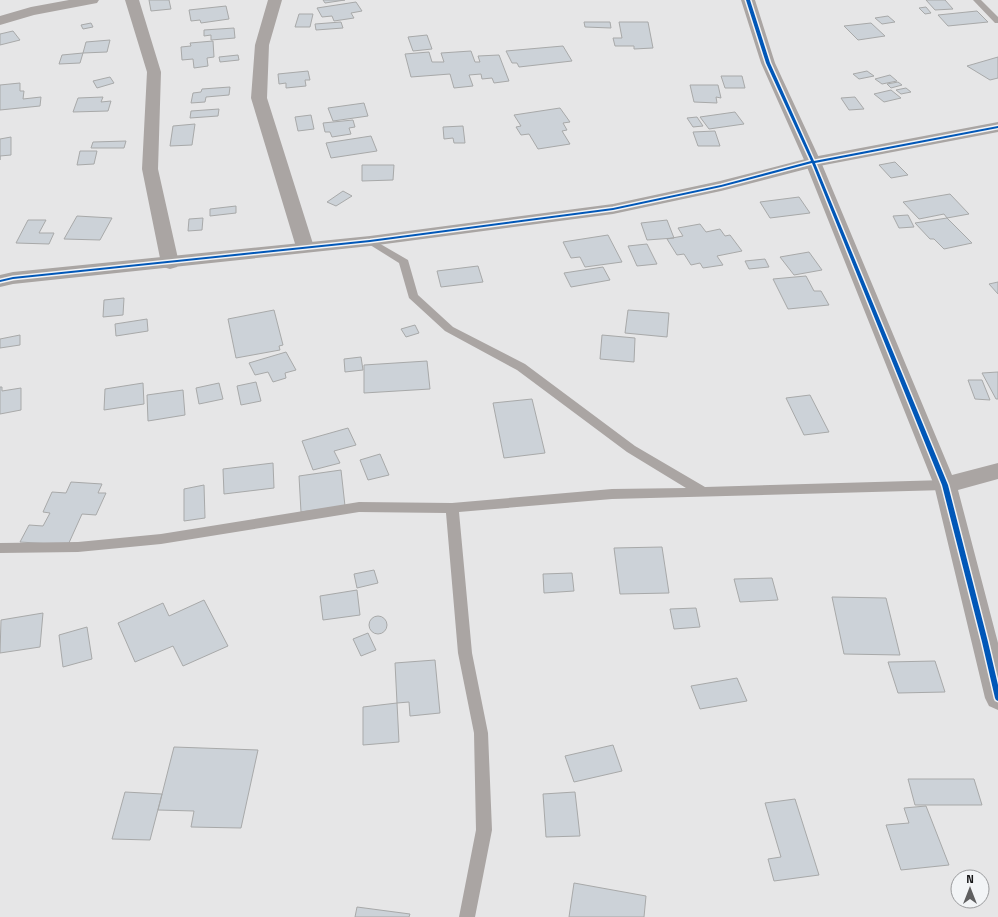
<svg xmlns="http://www.w3.org/2000/svg" width="998" height="917" viewBox="0 0 998 917" font-family="'Titillium Web',sans-serif">
  <style>
    .building { fill: #ccd2d8; stroke: #a8a9a9 }
    .lines { fill: none; stroke-linecap: round; stroke-linejoin: round }
    .lane { fill: #aaa5a3; fill-rule: evenodd }
    .street { fill: #aaa5a3; fill-rule: evenodd }
    .secondary { fill: #a9a5a3; fill-rule: evenodd }
    .cycleway-casing { stroke: #f2f4f6; stroke-width: 3 }
    .cycleway { fill: #0057b8; fill-rule: evenodd }
  </style>
  <rect width="100%" height="100%" fill="#e6e6e7"/>
  <path class="building" d="M149 0H169L171 9 151 11Z
    M323 0H345L325 3Z
    M926 0H945L953 9 935 10Z
    M356 2 362 11 351 13 354 18 334 21 332 16 322 17 317 8Z
    M226 6 229 19 201 23 200 20 191 21 189 10Z
    M926 7 931 13 925 14 919 8Z
    M977 11 988 22 948 26 938 15Z
    M299 14H313L310 27H295Z
    M888 16 895 22 882 24 875 18Z
    M341 22 343 28 316 30 315 24Z
    M584 22H610L611 28 585 27Z
    M619 22H648L653 48 634 49V46H615L613 38H622Z
    M91 23 93 27 83 29 81 25Z
    M871 23 885 36 858 40 844 26Z
    M234 28 235 38 211 40V35L204 36V30Z
    M13 31 20 40 0 45V34Z
    M427 35 432 49 413 51 408 37Z
    M110 40 107 52 83 53 86 42Z
    M213 41 214 57 207 58 208 66 194 68 193 59 182 60 181 47 191 46 190 43Z
    M563 46 572 61 519 67 517 63H512L506 51Z
    M471 51 475 62H480L478 56 499 55 509 81 494 83 492 78 482 79 481 74 469 75 473 86 454 88 450 74 411 77 405 54 429 52 432 62H444L441 53Z
    M83 53 80 63 59 64 62 55Z
    M238 55 239 60 220 62 219 57Z
    M998 57V78L990 80 967 66Z
    M308 71 310 80H305L306 86 286 88V83L279 84 278 74Z
    M867 71 874 76 859 79 853 74Z
    M890 75 897 81 882 84 875 79Z
    M721 76H742L745 88H725Z
    M110 77 114 83 97 88 93 81Z
    M898 82 902 85 891 88 887 84Z
    M20 83V91H24L23 99 41 97 40 106 0 110V85Z
    M690 85H718L721 98 716 97 717 103 694 102Z
    M230 87 229 95 206 97 205 102 191 103 193 93 201 92 202 89Z
    M906 88 911 92 901 94 896 90Z
    M891 90 901 98 884 102 874 94Z
    M103 97 101 102 111 101 108 111 73 112 78 98Z
    M855 97 864 109 849 110 841 98Z
    M364 103 368 116 333 121 328 108Z
    M560 108 570 122 563 123 567 130 562 131 570 144 538 149 529 134 521 135 516 127 521 126 514 115Z
    M219 109 218 116 190 118 191 111Z
    M735 112 744 124 709 129 700 117Z
    M311 115 314 129 298 131 295 117Z
    M697 117 703 126 693 127 687 118Z
    M353 120 355 127 349 128 351 134 332 137 330 132H325L323 123Z
    M195 124 192 145 170 146 173 126Z
    M463 126 465 143H454L453 138 444 139 443 127Z
    M715 131 720 146H698L693 132Z
    M371 136 377 151 331 158 326 143Z
    M11 137V155L0 156V160V139Z
    M126 141 124 148H91L93 142Z
    M80 151H97L94 164 77 165Z
    M895 162 908 175 891 178 879 165Z
    M362 165H394L393 180 362 181Z
    M343 191 352 196 336 206 327 202Z
    M950 194 969 214 947 218 944 214 919 219 903 202Z
    M799 197 810 213 770 218 760 202Z
    M236 206V213L210 216V209Z
    M908 215 914 227 899 228 893 216Z
    M77 216 112 218 100 240 64 239Z
    M203 218 202 230 188 231 189 219Z
    M947 218 972 243 944 249 934 239H930L915 223Z
    M28 220H46L39 233H54L49 244 16 243Z
    M667 220 674 238 647 240 641 223Z
    M700 224 706 232 720 229 725 236 730 235 742 251 717 256 723 265 703 268 700 263 691 265 684 254 677 255 667 239 683 236 678 228Z
    M608 235 622 262 585 267 580 257 571 258 563 242Z
    M647 244 657 264 637 266 628 246Z
    M809 252 822 270 794 275 780 257Z
    M765 259 769 267 749 269 745 261Z
    M478 266 483 282 441 287 437 271Z
    M603 267 610 280 571 287 564 273Z
    M806 276 814 291H821L829 305 788 309 773 279Z
    M998 282V294L989 284Z
    M124 298 123 315 103 317 104 300Z
    M274 310 283 345 279 346 280 350 236 358 228 319Z
    M628 310 669 313 667 337 625 333Z
    M147 319 148 331 116 336 115 324Z
    M415 325 419 333 406 337 401 329Z
    M20 335V345L0 348V339Z
    M602 335 635 338 634 362 600 359Z
    M286 352 296 370 285 373 286 378 273 382 268 372 255 375 249 363Z
    M361 357 363 370 345 372 344 359Z
    M427 361 430 389 364 393V365Z
    M998 372V399H996L982 373Z
    M968 380H982L990 400 975 399Z
    M256 382 261 401 241 405 237 386Z
    M143 383 144 404 104 410 105 389Z
    M219 383 223 399 199 404 196 388Z
    M0 387H2V391L21 388V410L0 414Z
    M183 390 185 415 148 421 147 395Z
    M810 395 829 432 804 435 786 398Z
    M532 399 545 453 504 458 493 403Z
    M348 428 356 445 334 451 340 463 313 470 302 441Z
    M380 454 389 475 368 480 360 460Z
    M273 463 274 488 224 494 223 469Z
    M341 470 345 506 301 512 299 476Z
    M71 482 102 484 98 493H106L96 515 82 514 68 545 20 542 29 525 43 526 50 513 43 512 52 492 66 493Z
    M204 485 205 518 184 521V489Z
    M662 547 669 593 620 594 614 548Z
    M374 570 378 583 357 588 354 574Z
    M572 573 574 591 544 593 543 574Z
    M772 578 778 600 740 602 734 579Z
    M357 590 360 615 323 620 320 596Z
    M832 597 886 598 900 655 844 654Z
    M204 600 228 646 183 666 173 646 135 662 118 623 163 603 169 616Z
    M696 608 700 627 674 629 670 609Z
    M43 613 40 647 0 653 1 620Z
    M369 625a9 9 0 1 1 18 0a9 9 0 1 1-18 0Z
    M87 627 92 659 63 667 59 635Z
    M368 633 376 650 361 656 353 639Z
    M435 660 440 713 410 716 409 702 397 703 395 663Z
    M935 661 945 692 898 693 888 662Z
    M737 678 747 701 700 709 691 686Z
    M397 703 399 742 363 745V707Z
    M613 745 622 771 574 782 565 756Z
    M174 747 258 750 241 828 191 827 194 811 158 810Z
    M908 779H974L982 805H915Z
    M125 792 162 794 150 840 112 839Z
    M575 792 580 836 546 837 543 794Z
    M795 799 819 875 774 881 768 859 781 857 765 803Z
    M926 806 949 865 901 870 886 825 909 823 904 808Z
    M574 883 646 896 644 917H569Z
    M357 907 410 914 409 917H355Z"/>
  <g class="lines">
    <path class="lane" d="M973 0H981L998 17V23H995Z
      M370 238 408 260 418 295 453 327 525 364 635 446 705 487 945 480 949 482 951 485 949 488 945 490 612 499 459 512 472 653 488 733 492 830 475 917H459L476 830 474 733 458 653 446 513 359 512 161 544 78 552 0 553V543L78 542 161 534 359 502 452 503 612 489 686 488 627 452 517 370 445 331 409 298 399 263 367 243 365 241Z"/>
    <path class="street" d="M69 0H99L97 3 34 15 0 25V16L31 7Z
      M125 0H139L161 72 158 169 179 263 177 267 170 269 163 267 161 263 142 169 147 72Z
      M268 0H282L269 45 267 98 314 247 311 251 305 252 299 251 296 247 251 98 255 45Z
      M741 0H755L775 63 821 162 952 475 998 463V479L958 490 998 643V710L989 706 985 698 934 485 805 162 761 63Z"/>
    <path class="secondary" d="M998 122V132L814 167 721 191 613 214 370 246 13 284 0 287V275L13 272 370 236 613 204 720 181 813 157Z"/>
    <defs>
      <path id="cycleway" d="M746 0H750L770 63 814 161 998 126V128L815 163 948 485 988 642 998 685V701L996 700 995 698 982 642 942 485 812 163 721 187 613 210 370 242 13 279 0 282V280L13 277 370 240 613 208 721 185 811 161 766 63Z"/>
    </defs>
    <use href="#cycleway" class="cycleway-casing"/>
    <use href="#cycleway" class="cycleway"/>
  </g>
  <g transform="translate(970 889)"><circle r="19" fill="#f2f4f6" stroke="#9a9b9d"/>
  <path d="M0-3L7 15L0 10L-7 15Z" fill="#5f5f60"/>
  <text y="-6" font-size="11" font-weight="bold" text-anchor="middle" fill="#161617">N</text>
  </g>
</svg>
